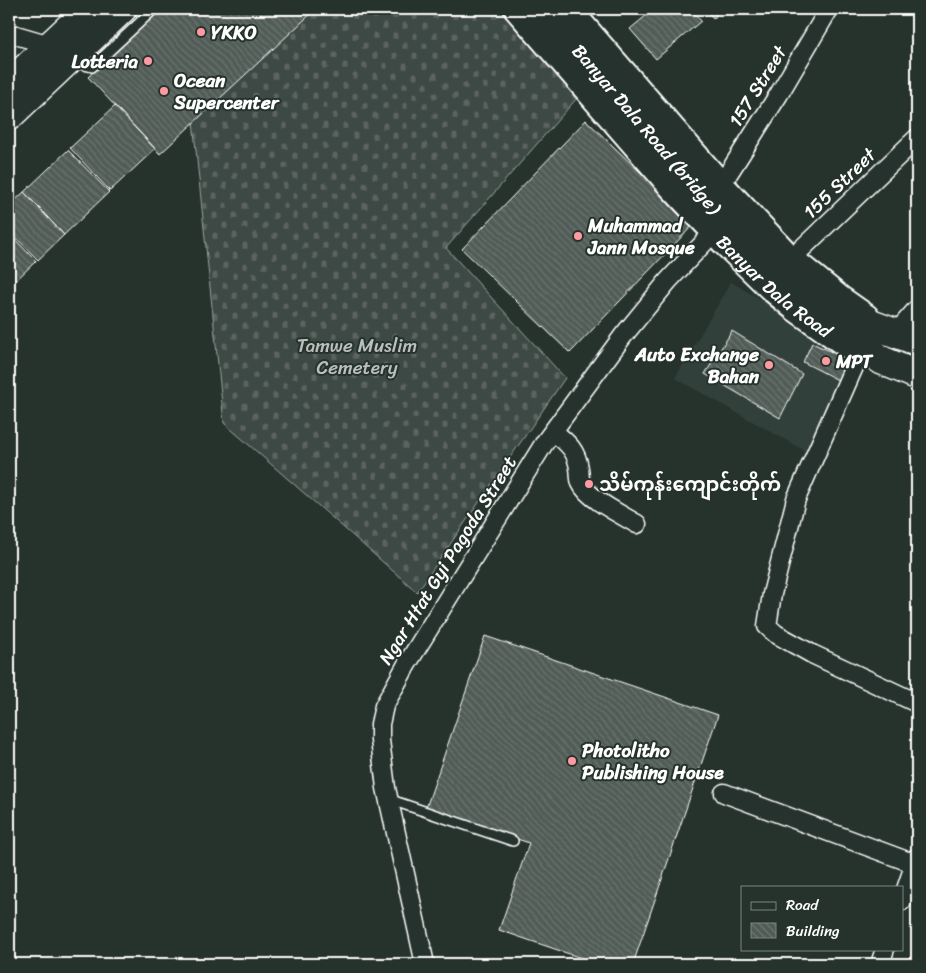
<svg xmlns="http://www.w3.org/2000/svg" width="926" height="973" viewBox="0 0 926 973" font-family="Sriracha,'Noto Sans Myanmar',sans-serif">
  <style>
    .built { fill: #333f3a }
    .cemetery { fill: url(#cemetery-stones); stroke: #9ea4a2 }
    .building { fill: url(#building-back-hatch); stroke: #fff }
    .lines { fill: none; stroke-linecap: round; stroke-linejoin: round }
    .lane-casing { stroke: #fff; stroke-width: 12 }
    .street-casing { stroke: #fff; stroke-width: 21 }
    .secondary-casing { stroke: #fff; stroke-width: 29 }
    .primary-casing { stroke: #fff; stroke-width: 31 }
    .lane { stroke: #26332d; stroke-width: 9 }
    .street { stroke: #26332d; stroke-width: 18 }
    .secondary { stroke: #26332d; stroke-width: 25 }
    .primary { stroke: #26332d; stroke-width: 28 }
    .poi-dot { fill: #ff9aa2; stroke: #26332d; stroke-width: 2 }
    .labels { text-anchor: middle; stroke-width: 4; stroke-linejoin: round; paint-order: stroke }
    .poi-label { font-size: 19px; font-weight: bold; fill: #fff; stroke: #26332d; text-anchor: start }
    .street-label { font-size: 19px; fill: #fff; stroke: #26332d }
    .park-label { font-size: 19px; fill: #bbbfbe; stroke: #26332d }
  </style>
  <defs>
    <pattern id="cemetery-stones" width="16" height="16" patternUnits="userSpaceOnUse" patternTransform="scale(1.25)"><rect width="16" height="16" fill="#3e4944"/><path d="M2 7V4a2 2 0 0 1 4 0v3zM10 15v-3a2 2 0 0 1 4 0v3z" fill="#5b6460"/></pattern>
    <pattern id="building-back-hatch" width="6" height="6" patternUnits="userSpaceOnUse" patternTransform="scale(1.25)"><rect width="6" height="6" fill="#515c57"/><path d="M-1 5l2 2M0 0l6 6M5-1l2 2" fill="none" stroke="#6b7470"/></pattern>
  </defs>
  <rect width="100%" height="100%" fill="#26332d"/>
  <filter id="ink" filterUnits="userSpaceOnUse"><feTurbulence type="fractalNoise" baseFrequency=".02" numOctaves="2"/><feDisplacementMap in="SourceGraphic" scale="10" xChannelSelector="R" yChannelSelector="G"/><feConvolveMatrix kernelMatrix="1 2 1 2 8 2 1 2 1" color-interpolation-filters="sRGB"/></filter>
  <g filter="url(#ink)">
    <path class="built" d="M731 282 853 353 807 452 675 378Z"/>
    <path class="cemetery" d="M315 9H508L584 90 446 248 565 378 417 592 224 423 193 121Z"/>
    <path class="building" d="M159 9H316L160 154 88 77Z
      M654 9H691L701 21 656 59 630 29Z
      M705 9H719L714 19Z
      M115 106 155 149 110 191 70 148Z
      M586 120 694 224 570 353 462 249Z
      M68 150 109 192 64 235 24 192Z
      M24 192 64 235 38 260 9 230V206Z
      M9 233 36 261 9 287Z
      M732 331 802 374 780 418 705 374Z
      M812 343 847 359 838 380 803 362Z
      M485 636 718 715 633 964H596V963L499 930 529 843 426 808Z"/>
    <g class="lines">
      <defs>
        <path id="lane" d="M72 62 92 67 154 9
          M388 799 513 841
          M9 958V957"/>
        <path id="street" d="M9 33 50 45 56 50
          M721 185 779 94 829 9
          M791 259 917 138
          M896 333 917 309
          M861 351 796 499 772 594 767 626 776 634 812 654 917 703
          M553 431C567 443 576 449 579 468 580 472 579 478 581 483 588 499 622 515 637 524
          M724 793 915 864
          M902 901 917 857
          M425 964 386 788 380 740V724L384 706 407 664 545 442 623 336 668 281 714 232
          M880 964 885 949"/>
        <g id="secondary">
          <path id="s1" d="M517 9 673 188 725 243 771 288 795 308 847 345 858 350"/>
          <path d="M568 9 721 185 791 259 839 298 866 317"/>
        </g>
        <g id="primary">
          <path id="s2" d="M544 9 735 231 767 264 806 294 881 360 917 375"/>
          <path d="M9 84 89 9"/>
          <path d="M9 116 122 9"/>
          <path d="M835 311 917 341"/>
        </g>
      </defs>
      <use href="#lane" class="lane-casing"/>
      <use href="#street" class="street-casing"/>
      <use href="#secondary" class="secondary-casing"/>
      <use href="#primary" class="primary-casing"/>
      <use href="#lane" class="lane"/>
      <use href="#street" class="street"/>
      <use href="#secondary" class="secondary"/>
      <use href="#primary" class="primary"/>
    </g>
  </g>
  <g class="poi-dot">
    <circle cx="201" cy="32" r="5"/>
    <circle cx="148" cy="61" r="5"/>
    <circle cx="164" cy="91" r="5"/>
    <circle cx="578" cy="236" r="5"/>
    <circle cx="826" cy="361" r="5"/>
    <circle cx="769" cy="365" r="5"/>
    <circle cx="589" cy="484" r="5"/>
    <circle cx="572" cy="761" r="5"/>
  </g>
  <g class="labels">
    <g class="poi-label">
      <text x="211" y="39">YKKO</text>
      <text x="138" y="68" text-anchor="end">Lotteria</text>
      <text x="174" y="87">Ocean<tspan x="174" dy="22">Supercenter</tspan></text>
      <text x="588" y="232">Muhammad<tspan x="588" dy="22">Jann Mosque</tspan></text>
      <text x="759" y="361" text-anchor="end">Auto Exchange<tspan x="759" dy="22">Bahan</tspan></text>
      <text x="836" y="368">MPT</text>
      <text x="599" y="491">သိမ်ကုန်းကျောင်းတိုက်</text>
      <text x="582" y="757">Photolitho<tspan x="582" dy="22">Publishing House</tspan></text>
    </g>
    <g class="street-label">
      <text transform="translate(757 86) rotate(-58)" y="7">157 Street</text>
      <text dy="7" stroke="none"><textPath href="#s2" startOffset="158">Banyar Dala Road (bridge)</textPath></text>
      <text transform="translate(839 183) rotate(-44)" y="7">155 Street</text>
      <text dy="7" stroke="none"><textPath href="#s1" startOffset="379">Banyar Dala Road</textPath></text>
      <text transform="translate(447 560) rotate(-58)" y="7">Ngar Htat Gyi Pagoda Street</text>
    </g>
    <g class="park-label">
      <text x="357" y="352">Tamwe Muslim<tspan x="357" dy="22">Cemetery</tspan></text>
    </g>
  </g>
  <rect width="926" height="973" fill="none" stroke="#26332d" stroke-width="30"/>
  <rect x="15" y="15" width="896" height="943" fill="none" stroke="#fff" stroke-width="2" filter="url(#ink)"/>
  <rect x="741" y="886" width="162" height="65" fill="#26332d" stroke="#7d8581"/>
  <rect x="751" y="902" width="25" height="8" fill="#26332d" stroke="#7d8581"/>
  <text x="786" y="910" font-size="15" fill="#ffffff">Road</text>
  <rect x="751" y="923" width="25" height="15" fill="url(#building-back-hatch)" stroke="#7d8581"/>
  <text x="786" y="936" font-size="15" fill="#ffffff">Building</text>
</svg>
